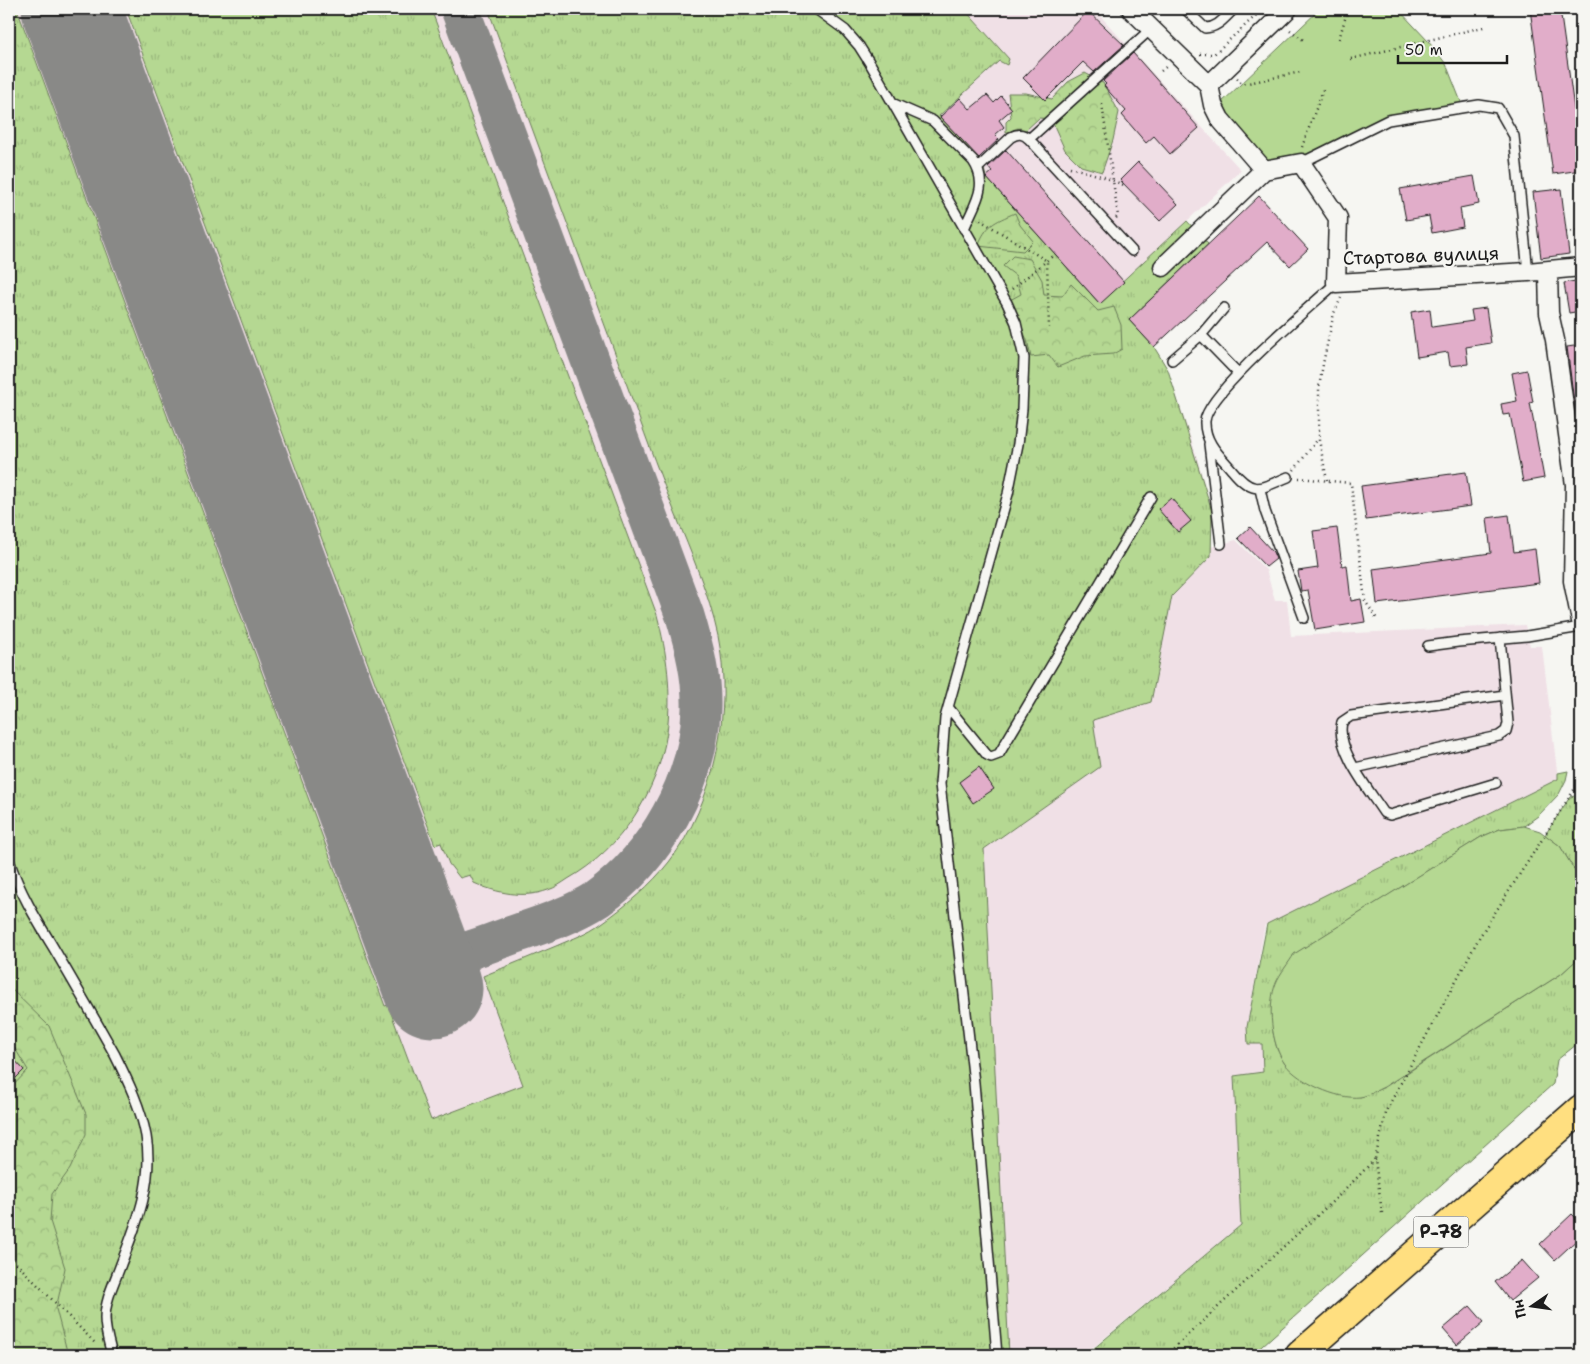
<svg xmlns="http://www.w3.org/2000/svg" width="1590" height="1364" viewBox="0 0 1590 1364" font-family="'Shantell Sans',sans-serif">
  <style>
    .built { fill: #f0e0e6 }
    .grass { fill: url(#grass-tufts); stroke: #687a57 }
    .forest { fill: url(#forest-crowns); stroke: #687a57 }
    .green { fill: #b5d892; stroke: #687a57 }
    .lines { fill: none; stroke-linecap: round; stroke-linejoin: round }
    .taxiway { stroke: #898987; stroke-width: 39 }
    .runway { stroke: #898987; stroke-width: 99 }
    .building { fill: #e1adc9; stroke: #1c1c1c }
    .lane-casing { stroke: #1c1c1c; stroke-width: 12 }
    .street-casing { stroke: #1c1c1c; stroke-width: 21 }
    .highway-casing { stroke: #1c1c1c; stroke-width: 31 }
    .path { stroke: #1c1c1c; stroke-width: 2.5; stroke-dasharray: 1 4; stroke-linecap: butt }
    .lane { stroke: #f6f6f2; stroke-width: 9 }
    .street { stroke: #f6f6f2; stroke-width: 18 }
    .highway { stroke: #ffdf80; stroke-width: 28 }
    .labels { text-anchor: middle; stroke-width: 5; stroke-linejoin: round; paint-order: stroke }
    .shield { fill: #f6f6f2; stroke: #5d5d5c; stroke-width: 1 }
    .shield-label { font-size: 18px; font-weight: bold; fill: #1c1c1c }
    .street-label { font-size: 19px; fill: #1c1c1c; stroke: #f6f6f2 }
  </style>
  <defs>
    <pattern id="grass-tufts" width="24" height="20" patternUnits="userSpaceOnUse" patternTransform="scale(1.25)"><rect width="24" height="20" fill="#b5d892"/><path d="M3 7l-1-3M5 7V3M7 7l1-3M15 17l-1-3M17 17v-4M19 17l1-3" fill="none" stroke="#9bb97d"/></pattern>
    <pattern id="forest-crowns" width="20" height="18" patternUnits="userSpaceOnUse" patternTransform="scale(1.25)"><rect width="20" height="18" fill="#b5d892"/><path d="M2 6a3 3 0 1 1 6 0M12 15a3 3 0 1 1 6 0" fill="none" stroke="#9bb97d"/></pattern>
  </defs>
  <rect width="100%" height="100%" fill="#f6f6f2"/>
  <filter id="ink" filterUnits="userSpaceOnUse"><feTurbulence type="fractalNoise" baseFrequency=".02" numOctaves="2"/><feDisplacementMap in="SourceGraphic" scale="10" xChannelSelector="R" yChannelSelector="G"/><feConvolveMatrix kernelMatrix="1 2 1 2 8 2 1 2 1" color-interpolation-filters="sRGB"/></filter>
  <g filter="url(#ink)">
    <path class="built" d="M9 9H1094L1241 170 1109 295 1129 320 1154 347 1168 370 1195 451 1212 511 1213 520 1211 547 1236 540 1266 570 1275 600H1287L1291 636 1525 625 1530 646H1542L1558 779 1407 856 1265 925 1247 1027 1262 1044 1263 1072 1234 1076 1241 1225 1084 1355H9Z"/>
    <path class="grass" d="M9 9H17L385 1006 388 1005 431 1120 523 1085 483 976C508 966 532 956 556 946 572 939 589 933 602 923 626 906 651 885 669 862 715 803 733 709 718 636 709 594 691 553 675 513 661 478 648 443 635 407 586 274 537 142 488 9H964L1009 59 1007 65 999 61 939 116 982 161 986 177 1099 303 1187 221 1208 244 1129 320 1154 347 1168 370 1212 511 1211 556 1172 596 1151 702 1093 720 1100 767 984 849 1009 1355H9Z
      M126 9H431L657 615C667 653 672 692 667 732 658 792 621 849 568 879 562 883 555 888 548 890 524 899 497 893 474 883L470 875 460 878 449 864 441 843 435 845Z
      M1568 771 1566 780 1559 794 1538 816 1524 826 1500 829 1481 837 1295 954 1273 1032 1277 1049 1285 1064 1360 1097 1385 1087 1561 974 1581 956V1041L1557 1060 1553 1084 1252 1355H1086L1241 1225 1234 1076 1263 1072 1262 1044H1248L1247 1027 1267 924 1558 779V773Z
      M1581 795V881L1560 846 1545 835 1570 797Z"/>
    <path class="forest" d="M1085 73 1103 83 1119 112 1113 140 1102 172 1081 166 1065 150 1051 119 1039 118 1025 131 1006 132V122L1011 117 1008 93H1026L1052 99 1068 82Z
      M1015 213 1020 225 1033 241 1023 251 978 246C986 225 994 222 1015 213Z
      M1013 256 1030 259 1042 280 1044 295 1062 296 1071 284 1098 311 1114 307 1121 325 1122 349 1113 354 1085 356 1058 367 1049 355 1031 357 1027 340 1010 300 1021 294 1016 276 1003 266Z
      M9 987 49 1026 86 1114V1134L70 1169 52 1194 50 1221 65 1268 56 1309 68 1355H9V1090L28 1070 14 1047 9 1046Z"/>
    <path class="green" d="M1320 9H1398L1428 41 1446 64 1463 107 1388 120 1305 161 1299 154 1266 164 1220 104Z
      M1524 826 1540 831 1560 846 1581 881V956L1561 974 1384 1087C1377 1090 1368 1096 1360 1097 1337 1100 1299 1082 1285 1064 1271 1045 1267 1004 1276 983 1280 973 1289 963 1294 954L1481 837 1500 829Z"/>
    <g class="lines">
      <path class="taxiway" d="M398 893C418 927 423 949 467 951 485 946 503 938 521 932 547 923 574 914 597 899 656 858 699 780 701 709 702 677 694 646 685 616L460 9"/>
      <path class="runway" d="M71 9 433 988"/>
    </g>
    <path class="building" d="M1530 9H1560L1581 158V170L1553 174Z
      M1088 11 1124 45 1094 72 1083 62 1045 100 1023 78Z
      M1133 53 1199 128 1170 154 1154 136 1146 143 1122 115 1126 111 1104 86 1106 84 1103 81Z
      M987 95 994 103 1001 96 1012 109 999 120 1004 127 995 135 999 139 979 158 940 117 960 98 970 109Z
      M1006 150 1124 282 1100 304 986 177 992 172 988 167Z
      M1138 162 1178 204 1160 221 1120 180Z
      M1474 176 1479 204 1460 208 1463 227 1432 233 1429 216 1406 220 1400 189Z
      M1561 189 1569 254 1541 258 1533 192Z
      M1259 196 1308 249 1290 266 1267 242 1154 347 1129 320Z
      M1581 280V311L1569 313 1564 283Z
      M1486 308 1491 343 1466 347 1468 364 1450 366 1448 352 1417 357 1411 312 1430 309 1432 327 1473 321 1471 310Z
      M1581 345V409L1575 410 1567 347Z
      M1527 370 1533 402 1530 403 1544 478 1523 482 1510 414 1503 415 1501 404 1517 401 1512 373Z
      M1466 472 1471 506 1366 520 1361 486Z
      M1171 498 1191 521 1178 532 1158 509Z
      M1509 515 1514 552 1535 549 1539 583 1377 604 1373 569 1491 553 1487 518Z
      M1250 527 1273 552 1276 559 1266 567 1238 538Z
      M1337 528 1342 566 1347 565 1351 601 1361 599 1365 622 1315 630 1308 590 1301 591 1298 571 1318 568 1313 531Z
      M979 767 994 789 973 803 959 782Z
      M9 1054 24 1070 9 1085Z
      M1572 1214 1581 1223V1236L1555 1260 1540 1244Z
      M1522 1260 1538 1278 1510 1301 1495 1282Z
      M1470 1306 1484 1322 1457 1345 1443 1329Z"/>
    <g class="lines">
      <defs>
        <path id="lane" d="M816 9 845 30 859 46 871 65 1007 303 1016 323 1024 358 1022 409 1018 444 1008 494 945 718 940 784 974 1083 997 1355
          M1185 9 1205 28C1218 28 1225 17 1234 9
          M894 104 933 121 973 161C990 186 974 204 964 229
          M1029 139 1152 28
          M1301 163 1388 120 1479 105 1498 108 1514 136 1528 272
          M978 168 1011 137C1018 133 1023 133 1029 139L1132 251
          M1201 335 1224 308
          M1172 360 1201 335 1238 373
          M1209 444 1221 544
          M1288 477C1261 488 1254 497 1232 470 1220 456 1204 442 1205 421 1207 393 1311 306 1336 283
          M1260 489 1265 511 1304 618
          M1428 646 1458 642 1527 636 1581 627
          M948 707 987 755 991 757 999 754 1151 497
          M1355 768 1499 736 1506 731 1508 723 1500 638
          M1496 783 1390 815 1384 813C1369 790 1335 749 1342 722L1351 716 1505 695
          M9 860C19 891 36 919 53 947 74 983 95 1019 115 1055 128 1081 141 1108 146 1136 154 1181 137 1223 121 1264 115 1281 105 1300 105 1318 105 1331 109 1343 112 1355"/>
        <path id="street" d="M1131 9 1209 85 1213 105 1220 119 1264 170 1301 163 1338 218 1336 283 1528 272 1581 267
          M1209 85 1288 9
          M1163 267 1264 170
          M1548 271 1549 313 1555 340 1575 485 1573 581 1581 621"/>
        <path id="highway" d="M1300 1355 1581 1109"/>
      </defs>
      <use href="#lane" class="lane-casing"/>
      <use href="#street" class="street-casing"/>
      <use href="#highway" class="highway-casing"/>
      <path class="path" d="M1290 30 1306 42
        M1339 39 1348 9
        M1200 54H1214L1263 9
        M1351 59 1487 26
        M1161 71 1167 66
        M1237 78 1243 84 1301 72
        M1102 104 1118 216 1116 218
        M1302 147 1324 87
        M1070 167 1104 177 1126 186
        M980 220 1047 261 1049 328
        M1566 232 1581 230
        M1012 289 1055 254
        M1294 470 1318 439
        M1299 478 1351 483 1365 601 1377 619
        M1327 480 1319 440V387L1324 359 1334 313 1341 298
        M1382 1213 1375 1159 1387 1109 1480 936 1581 779
        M9 1256 96 1344
        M1166 1355 1345 1190 1375 1159"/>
      <use href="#lane" class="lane"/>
      <use href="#street" class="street"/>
      <use href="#highway" class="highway"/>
    </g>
  </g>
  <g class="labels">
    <rect class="shield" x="1413.5" y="1216.5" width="55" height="31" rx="4"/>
    <g class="shield-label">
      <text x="1441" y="1238">Р-78</text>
    </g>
    <g class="street-label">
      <text transform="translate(1421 255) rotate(-2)" y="7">Стартова вулиця</text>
    </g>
  </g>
  <rect width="1590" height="1364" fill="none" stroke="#f6f6f2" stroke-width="30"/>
  <rect x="15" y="15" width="1560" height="1334" fill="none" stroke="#1c1c1c" stroke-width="2" filter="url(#ink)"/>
  <g transform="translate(1532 1306) rotate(257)" stroke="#f6f6f2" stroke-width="4" paint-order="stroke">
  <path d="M0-4L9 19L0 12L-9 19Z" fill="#1c1c1c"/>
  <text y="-8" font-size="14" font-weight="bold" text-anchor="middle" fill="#1c1c1c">Пн</text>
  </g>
  <path d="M1398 55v8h109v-8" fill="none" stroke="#1c1c1c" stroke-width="2.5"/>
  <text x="1405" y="55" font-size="15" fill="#1c1c1c" stroke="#f6f6f2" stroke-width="4" paint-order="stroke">50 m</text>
</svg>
